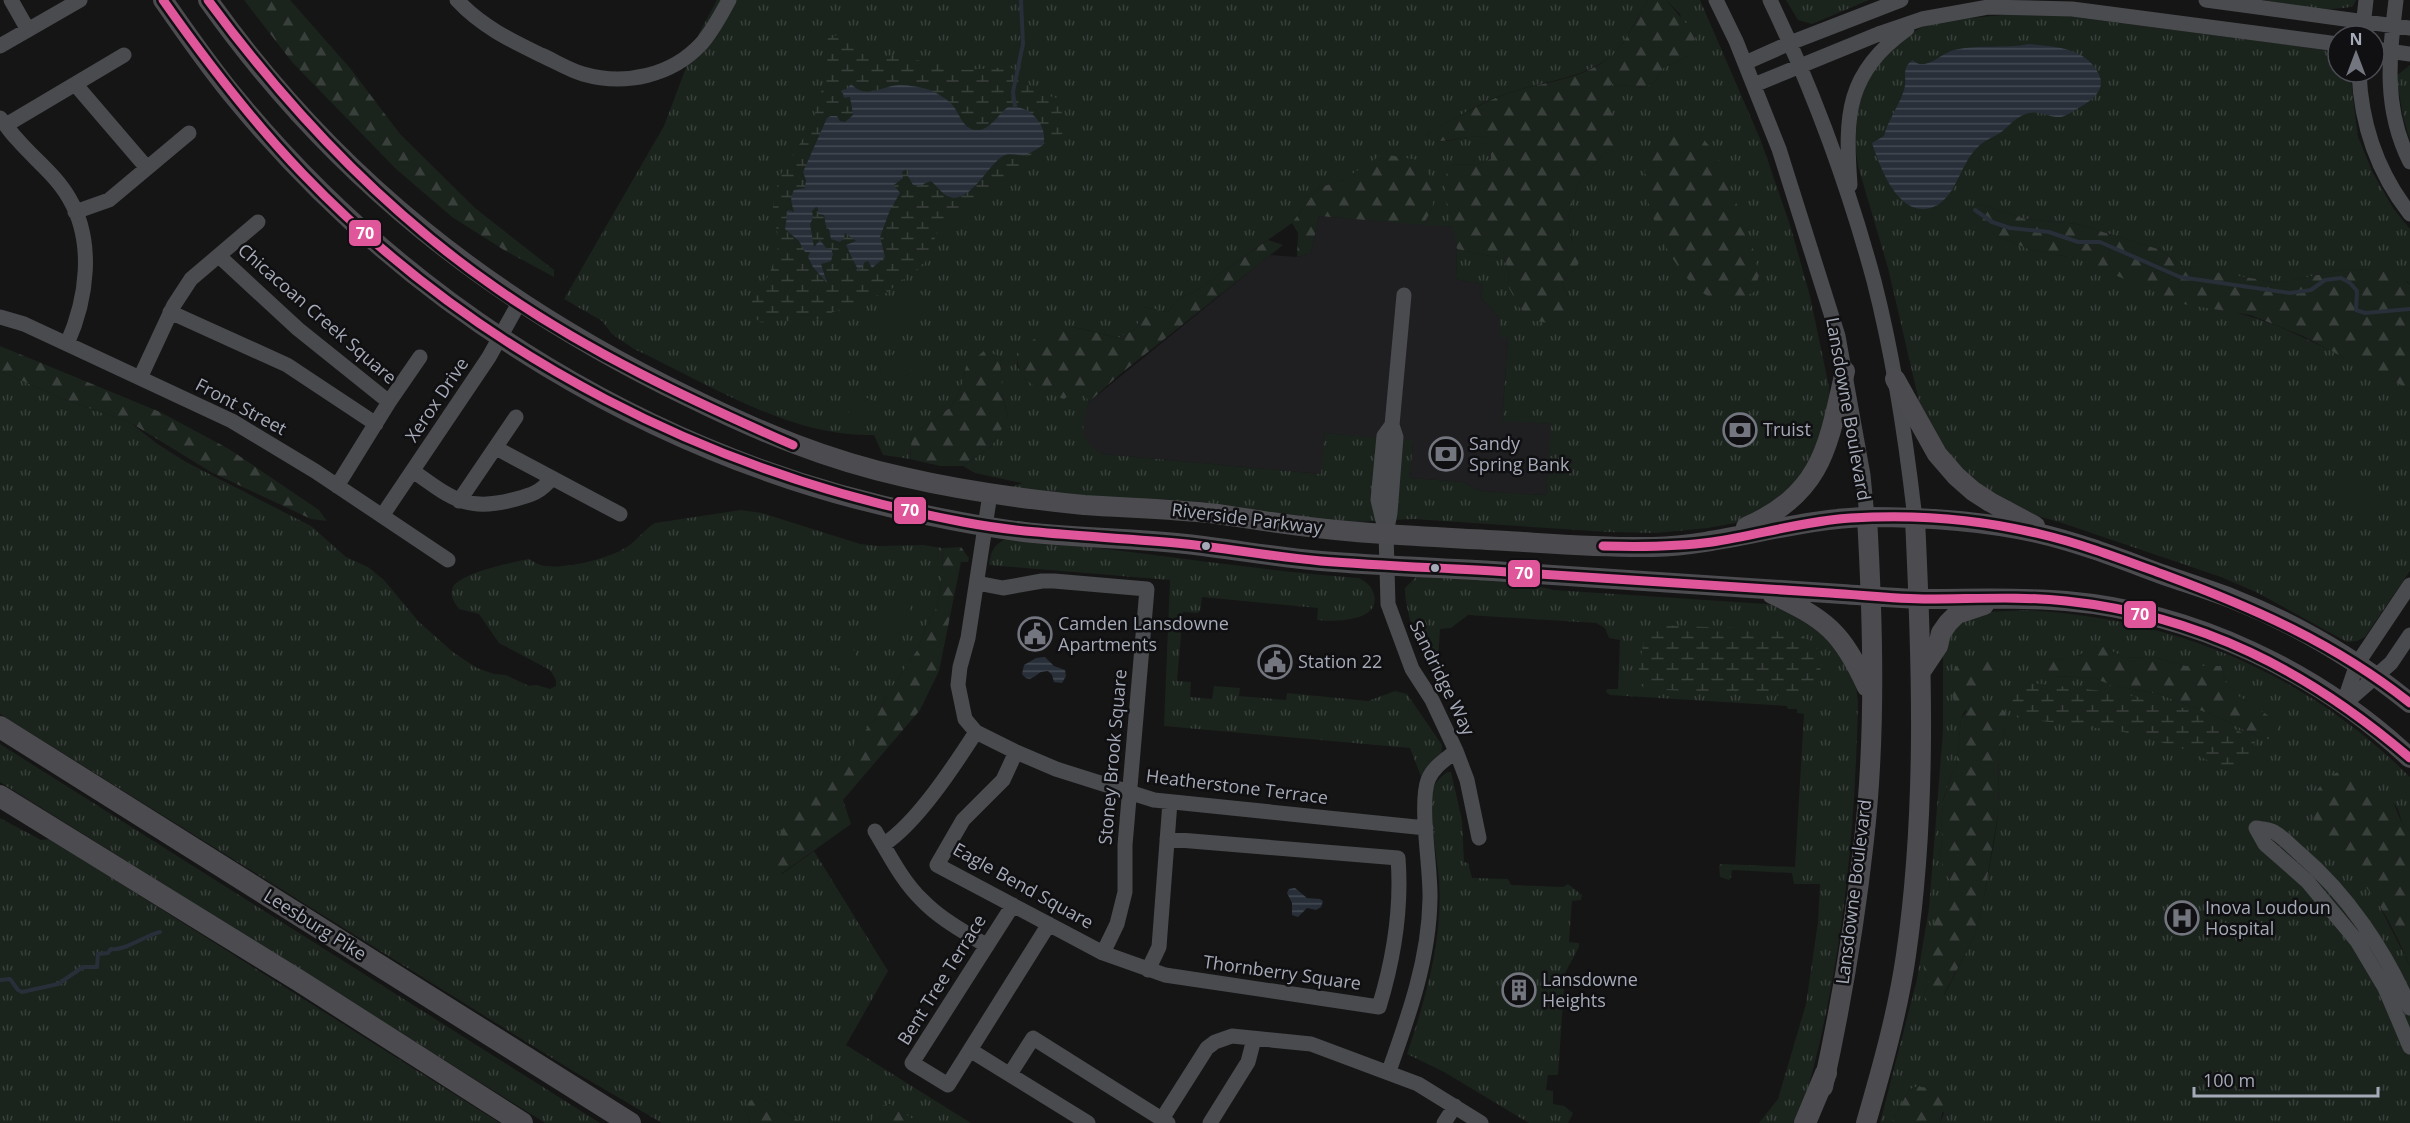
<svg xmlns="http://www.w3.org/2000/svg" width="2410" height="1123" viewBox="0 0 2410 1123" font-family="'Open Sans',sans-serif">
  <style>
    .built { fill: #1f1f22 }
    .grass { fill: url(#grass-tufts); fill-rule: evenodd }
    .forest { fill: url(#forest-firs) }
    .wetland { fill: url(#wetland-marsh) }
    .green { fill: #1b231d }
    .water { fill: url(#water-rules) }
    .lines { fill: none; stroke-linecap: round; stroke-linejoin: round }
    .stream { stroke: #282f38; stroke-width: 4 }
    .minor { stroke: #494b4e; stroke-width: 15 }
    .major { stroke: #4c4c50; stroke-width: 20 }
    .highway { stroke: #4c4c50; stroke-width: 22 }
    .bus-1-casing { stroke: #100f11; stroke-width: 14 }
    .bus-1 { stroke: #e0569b; stroke-width: 9 }
    .bus-dot { fill: #a5aab8; stroke: #100f11; stroke-width: 2 }
    .labels { text-anchor: middle; stroke-width: 5; stroke-linejoin: round; paint-order: stroke }
    .street-label { font-size: 18px; fill: #a5aab8; stroke: #100f11 }
    .poi-label { font-size: 18px; fill: #a5aab8; stroke: #100f11; text-anchor: start }
    .line-badge { stroke: #100f11; stroke-width: 2 }
    .badge-label { font-size: 16px; text-anchor: middle; font-weight: bold; fill: #fff }
  </style>
  <defs>
    <pattern id="grass-tufts" width="24" height="20" patternUnits="userSpaceOnUse" patternTransform="scale(1.5)"><rect width="24" height="20" fill="#1b231d"/><path d="M3 7l-1-3M5 7V3M7 7l1-3M15 17l-1-3M17 17v-4M19 17l1-3" fill="none" stroke="#39403c"/></pattern>
    <pattern id="forest-firs" width="22" height="20" patternUnits="userSpaceOnUse" patternTransform="scale(1.5)"><rect width="22" height="20" fill="#1b231d"/><path d="M5 1l3.5 6h-7zM16 11l3.5 6h-7z" fill="#39403c"/></pattern>
    <pattern id="wetland-marsh" width="20" height="14" patternUnits="userSpaceOnUse" patternTransform="scale(1.5)"><rect width="20" height="14" fill="#1b231d"/><path d="M1 5h8M5 5V1M11 12h8M15 12V8" fill="none" stroke="#39403c"/></pattern>
    <pattern id="water-rules" width="6" height="5" patternUnits="userSpaceOnUse" patternTransform="scale(1.5)"><rect width="6" height="5" fill="#282f38"/><path d="M0 2.5h6" fill="none" stroke="#444a53"/></pattern>
  </defs>
  <rect width="100%" height="100%" fill="#151515"/>
  <path class="built" d="M1319 216 1454 227 1457 249 1456 279 1483 285 1480 297 1499 317 1508 338 1502 420 1552 424 1546 495 1479 491 1463 482 1410 478 1413 442 1325 433 1322 474 1103 454 1090 448 1084 436 1082 421 1089 402 1270 255 1297 257 1311 253Z"/>
  <path class="grass" d="M717 0H1648C1639 13 1624 46 1613 55 1581 80 1542 81 1505 94 1478 103 1452 121 1426 134L1432 141C1456 143 1467 133 1491 138V159L1477 165 1451 164 1449 212 1454 227 1423 225 1432 209 1363 168 1343 180 1318 188 1292 223 1194 292 1179 298 1168 312 1144 307 1136 329 1118 338C1062 324 1067 319 1017 353V366L1027 381 1081 385 1089 402C1081 425 1078 442 1103 454L1321 474 1325 433 1413 441 1410 478 1463 482 1479 491 1546 495 1551 424 1502 421 1508 338 1500 337 1499 317 1480 297 1483 285 1456 279 1457 249 1504 259 1509 273 1508 286 1569 299 1562 283 1577 266 1568 217 1579 182 1602 156 1617 149 1620 134 1604 96 1612 84 1643 88 1655 82 1664 67 1691 55 1680 14 1666 0H1700L1761 141 1790 225 1810 296 1829 387 1831 410 1828 433 1793 492 1746 521 1708 528 1656 533 1608 532 1413 519 1356 522 1293 518 1007 489 1022 483 975 473 963 466 991 447 1008 417 1002 393 1000 357 966 366 961 388 951 407 912 435 910 459 883 455 874 435C791 438 707 383 634 349L612 334 602 321 564 299 664 126 699 33Z
    M1786 0H1869L1812 24 1798 20Z
    M2263 0H2356L2353 6C2325 14 2292 4 2263 0Z
    M2036 12 2334 51 2338 54V72H2350L2358 137 2373 173 2393 208 2410 229V285L2408 282 2371 270 2347 269 2278 283 2247 278 2183 266 2161 250 2077 224 2025 219 1979 204 1968 218 2004 240 2032 250 2075 258 2225 310C2292 324 2348 363 2410 389V571L2365 637 2357 641 2347 642 2256 592 2221 577 2059 522 2020 511 2004 503 1951 462 1921 410 1888 268 1858 166 1855 145 1858 104 1869 76 1887 52 1906 36 1924 26 1948 20Z
    M2410 65V140L2404 121 2396 76Z
    M0 371 61 398 131 423 156 443 186 462 311 526 346 557 368 567 384 580 419 622 454 653 477 668 494 674 506 675 529 686 537 685 550 689 556 686V680L550 670 499 643 479 614 459 609C454 602 449 596 453 587 460 573 513 562 529 559 534 562 540 566 546 566 567 569 614 558 631 544 640 537 645 529 655 523L741 510 762 513 860 544 879 546 923 545 942 548 943 574 937 607 926 625 918 649 890 690 876 718 832 770 765 863 782 874 814 851 888 971 846 1045 971 1123H919L889 1104 873 1118 872 1123H803L763 1098 745 1109 750 1123H662L573 1071 0 714Z
    M1008 538C1125 549 1241 569 1359 578 1366 582 1372 586 1374 595 1381 622 1333 622 1317 620L1318 608 1202 597 1200 611 1197 613 1183 612 1177 681 1191 682 1190 697 1212 699 1214 686 1240 688 1239 696 1286 700 1287 693 1368 701 1395 691 1407 694 1442 745 1441 760 1422 779 1410 748 1164 726 1170 580 989 565C991 550 994 544 1008 538Z
    M1418 575 1516 581 1554 590 1767 604 1789 609 1837 643 1856 686 1858 702C1855 844 1840 987 1798 1123H1759L1778 1099 1806 1004 1818 922 1820 884H1794L1792 873 1732 870 1731 878 1729 880 1720 877 1719 865 1722 864 1795 867 1804 714 1797 713V709H1788L1787 706 1610 695 1606 692 1607 689H1618L1620 640 1609 638 1605 628 1596 623 1468 615 1451 628 1440 629 1437 676 1447 677 1448 683C1425 680 1404 609 1405 588Z
    M2027 610C2175 619 2303 671 2410 777V830C2397 821 2403 815 2395 805 2389 797 2368 787 2360 783L2352 869 2376 899 2410 966V1123H1940L1944 1113 1915 1087 1909 1090 1891 1123H1880L1917 979 1929 908 1943 731V644L1953 624 1985 612ZM2102 646 2125 658 2154 657 2186 666H2221L2226 684 2237 696 2247 701 2257 736 2220 718 2159 694 2111 685 2094 678 2055 676 2048 660 2071 658ZM1965 710 2006 725 1998 754 1999 808 1994 842 1984 897 1974 937 1945 994 1927 1009 1924 994 1929 982C1911 954 1947 910 1950 880L1943 869 1940 854 1943 838 1941 830 1943 800 1951 775 1956 767 1961 719Z
    M0 744 600 1123H545L0 782Z
    M1448 772H1451L1462 820 1464 862 1468 863 1472 878 1508 879 1511 885 1563 887 1568 884 1582 895 1581 900 1572 901 1569 942 1579 943V947L1565 973 1558 1075H1548L1546 1090 1553 1091V1104L1564 1106 1573 1113 1568 1123H1529L1444 1072 1407 1054C1426 997 1443 940 1439 880 1437 860 1428 804 1433 789 1436 781 1441 776 1448 772Z
    M0 818 41 840 50 839 500 1123H0Z"/>
  <path class="forest" d="M244 0H290L350 68 400 134 475 208 554 270V277L504 250 452 217 396 169 292 62Z
    M1648 0H1666L1696 35 1691 55 1664 67 1655 82 1643 88 1612 84 1605 96 1620 134 1618 149 1602 156 1579 182 1568 217 1572 241 1584 251 1577 266 1562 283 1569 299 1566 317 1553 324 1532 320 1519 307 1508 286 1509 273 1504 259 1457 249C1453 223 1436 187 1451 164L1477 165 1491 159V138C1469 133 1454 142 1432 141L1426 134C1451 121 1477 105 1503 95 1540 81 1582 82 1614 54 1626 43 1638 15 1648 0Z
    M1675 131 1700 135 1717 155 1751 240 1759 275 1754 292C1741 299 1729 303 1715 299 1679 289 1637 201 1646 166 1650 151 1663 140 1675 131Z
    M1383 154 1418 160 1436 184 1432 209 1423 225 1319 216 1311 253 1297 257 1298 233 1292 223 1318 188 1343 180Z
    M1979 204 2025 219 2077 224 2161 250 2183 266 2278 283 2347 269 2371 270 2397 273 2410 285V389L2373 373 2303 336 2250 315 2183 304 2075 258 2032 250 2004 240 1967 218 1970 210Z
    M1268 240 1283 245 1119 375 1089 402 1081 386 1064 399C1040 391 1016 382 1017 353 1061 315 1068 327 1118 338L1136 329 1143 307 1168 312 1179 298 1194 292Z
    M0 346 160 412 229 449 319 510 327 521 311 519 211 472 131 423 61 398 0 371Z
    M985 350 1000 357 1002 393 1008 418 991 447 963 466H940L910 459 912 435 951 407 961 388 966 366Z
    M961 547 969 558 968 562H961L939 671 920 710 843 800 851 824 781 874 765 863 785 825 876 718 890 690 918 649 926 625 937 607 943 574 942 548Z
    M2093 646H2102L2125 658 2154 657 2186 666H2221L2226 684 2237 695 2275 720 2278 731 2275 736 2268 739 2257 736 2220 718 2159 694 2111 685 2094 678 2055 676 2047 673 2043 667 2048 660C2065 659 2080 658 2093 646Z
    M1994 655 2002 662C1998 683 1974 702 1954 701 1950 687 1951 675 1959 662L1966 661 1972 668 1977 670 1985 659Z
    M1985 700 1998 705 2005 712 2006 725 1998 754 1999 808 1984 897 1974 937 1938 1006 1927 1010 1924 994 1929 982C1910 952 1946 911 1950 880L1943 869 1940 854 1943 838 1941 830 1943 801 1951 775 1956 767 1961 719 1972 703Z
    M2339 771 2353 774C2362 787 2373 786 2385 795 2400 805 2395 820 2410 830V966C2400 943 2389 920 2376 900 2351 862 2270 812 2339 771Z
    M1915 1087C1927 1087 1938 1088 1946 1097L1940 1123H1891L1909 1090Z
    M763 1098 803 1123H750L745 1109 751 1100Z
    M889 1104H890L919 1123H872L874 1108Z"/>
  <path class="wetland" d="M831 35C852 35 861 49 878 58L899 54 920 61 947 63 965 70 1010 67 1021 75 1035 92 1060 99C1064 108 1059 116 1065 125L1062 134 1038 147 1014 173 986 192 960 215 947 222 937 233 924 265 886 293 833 312 824 318 803 322 774 320 766 323 760 322 749 313 751 303 769 275 776 256 779 243 773 209 774 196 781 174 812 124 827 71 828 37Z
    M1655 625 1788 630 1813 642 1823 658 1819 675 1809 686 1787 696 1645 689 1637 681 1645 633Z
    M2030 683C2106 691 2190 697 2255 741 2254 754 2246 764 2234 769L2225 768 2181 748 2120 731 2018 718 2012 711C2012 696 2015 688 2030 683Z"/>
  <path class="green" d="M912 291 919 292 927 300 926 311 903 326 888 329C869 312 894 291 912 291Z
    M910 349 918 358 917 365C907 374 898 385 884 380L880 374C884 361 896 348 910 349Z
    M868 398 878 405V411L873 421 862 426 851 423 848 415 850 405 859 399Z
    M2342 471 2385 501 2369 526 2357 521 2363 509 2325 493Z
    M895 597C921 596 910 632 892 637L882 634 877 624 883 607Z
    M832 657a12 12 0 1 1 24 0a12 12 0 1 1-24 0Z"/>
  <path class="water" d="M2029 44C2054 47 2083 47 2097 71 2109 89 2091 101 2077 109 2072 112 2066 116 2061 117 2047 118 2038 107 2021 116 2013 120 2007 128 2000 133 1992 138 1983 141 1977 148 1958 165 1955 210 1921 209 1894 207 1879 164 1872 143L1884 136C1888 120 1899 106 1904 90 1908 78 1900 68 1913 60 1924 73 1941 53 1954 50 1978 44 2004 49 2029 44Z
    M851 84C867 100 881 86 899 85 907 85 919 87 927 89 936 92 948 99 954 107 961 117 964 131 979 130 991 129 999 113 1008 107 1029 104 1049 125 1043 145 1036 150 1030 154 1021 155 1015 155 1009 153 1003 156 987 165 967 211 944 194 939 190 936 185 931 181L918 186 913 185 908 176 909 170H905L902 172 903 178 894 185 900 193 890 210 880 237 885 257 872 268 868 261 865 262 859 271C854 262 850 254 846 245L856 241 845 233 844 238 840 242 831 239 829 229 826 226 824 215 818 214V208L816 207 812 211 813 218 810 224 814 247 820 240 826 248 831 249 833 254 831 261 821 264 827 283 813 267 808 257 810 252H805L799 241 785 229 788 210 794 212C792 203 789 200 794 190L805 188 806 180 803 172 827 118 831 116H837L840 121 845 122 853 115 850 97 844 98 842 90 847 89Z
    M1045 657 1054 666 1065 670 1066 676 1062 683 1054 682 1052 675 1048 671 1041 672C1034 676 1029 684 1022 674L1024 665 1036 658Z
    M1295 888 1307 898 1320 899 1323 901 1321 907 1316 910 1307 908 1298 917 1292 915V903L1287 893 1289 889Z"/>
  <g class="lines">
    <path class="stream" d="M1015 106 1013 92 1023 44 1021 0
      M1975 210 1992 222 2010 228 2049 232 2078 242H2100L2180 277 2290 293 2311 290 2325 280 2341 278 2350 283 2357 291 2356 310 2365 313 2410 309
      M0 980 10 979 18 990 22 992 58 984 83 967H97L98 954 108 953 111 949C125 951 146 935 160 932"/>
    <path class="minor" d="M11 0 28 30
      M457 0C481 26 510 40 541 55 555 61 569 70 583 74 625 86 672 76 702 43 713 30 721 15 729 0
      M1716 0 1736 41 1779 149 1838 336 1863 475 1867 517
      M1770 0C1813 90 1848 185 1874 281 1894 359 1906 439 1915 519
      M2206 0 2410 28
      M2396 0C2389 58 2383 108 2410 162
      M2362 36 2366 0
      M0 46 80 0
      M2374 49 2410 54
      M1745 63 1790 43 1901 0
      M2359 72C2361 124 2378 173 2410 214
      M75 84 147 168
      M1754 85 1881 33 1922 19 1988 7 2072 9 2338 44
      M0 118C6 125 11 133 17 139 34 159 56 175 69 198 95 242 87 299 67 344
      M6 125 124 55
      M1850 185C1845 115 1846 73 1907 29
      M75 212 109 200 189 133
      M219 256 298 329 389 402
      M1404 295 1392 425 1396 437 1390 513 1386 533 1388 604 1412 669 1432 700 1456 751 1467 780 1479 838
      M170 312 287 365 376 424
      M0 317 24 324 67 344 232 421 315 471 448 560
      M140 378 174 305 191 279 258 222
      M496 448 620 514
      M413 471C451 498 467 513 516 499 531 495 541 492 551 479
      M337 486 389 402 420 357
      M990 494 968 638 960 667 958 685 965 719 976 732 1016 752 1056 769 1154 800 1426 828
      M459 501 516 417
      M382 516 489 357 519 303
      M1386 533 1378 500 1384 436 1392 425
      M977 583 1003 588 1042 581H1054L1147 589 1125 845V892L1117 924 1103 953
      M2343 705 2357 664 2410 585
      M2343 705 2391 663 2410 635
      M1016 752 1003 780 963 820 937 865 1103 953 1165 975 1379 1007C1394 958 1402 909 1398 858L1167 839
      M2256 828 2265 844 2307 881 2357 941 2385 988 2410 1047
      M2256 828C2262 829 2269 829 2274 832 2283 837 2291 846 2299 853 2347 894 2385 950 2410 1008
      M875 831C889 854 902 881 922 900 940 919 965 932 987 946
      M883 845C917 823 954 766 976 732
      M1013 905 912 1063 948 1085 1049 924
      M1148 970 1159 947 1170 802
      M970 1050 1088 1123
      M1389 1071C1409 1015 1429 959 1430 899 1431 868 1419 805 1428 780 1433 767 1445 760 1456 751
      M1010 1074 1033 1038 1168 1123
      M1162 1119 1207 1048 1215 1042 1232 1036 1311 1044 1418 1084 1481 1123
      M1210 1123 1248 1062 1254 1039
      M1444 1123 1455 1106"/>
    <path class="major" d="M163 0C187 34 210 68 237 100 410 310 659 462 926 515 959 522 992 528 1024 532 1078 538 1132 538 1186 544 1231 549 1276 557 1321 561 1383 566 1445 568 1507 572 1619 579 1731 587 1842 594 1871 596 1900 599 1929 599 1975 599 2021 597 2066 601 2193 612 2317 671 2410 758
      M208 0C335 179 493 302 689 397 760 432 827 460 904 477 964 491 1024 499 1084 505 1129 508 1173 509 1217 514 1245 518 1273 523 1301 526 1369 535 1439 537 1507 541 1556 544 1604 548 1653 547 1726 545 1795 518 1869 517 1925 517 1983 521 2037 533 2081 543 2123 560 2164 575 2187 583 2210 590 2233 599 2296 624 2357 660 2410 703
      M1895 379 1937 454 1956 476 1973 491 1990 502 2035 526
      M1746 527C1823 493 1828 446 1845 371
      M1772 594C1826 619 1842 632 1867 687
      M1922 670 1938 646 1941 633 1948 623 1957 614 1984 605
      M1823 1087C1841 1005 1855 923 1864 840 1876 735 1873 623 1867 517
      M1866 1123C1882 1068 1898 1011 1906 955 1927 811 1922 664 1915 519"/>
    <path class="highway" d="M0 727 630 1123
      M0 796 298 980 522 1123
      M1805 1123 1826 1073"/>
    <defs>
      <path id="bus-1" d="M163 0C206 61 251 120 303 174 479 357 715 476 963 522 1037 536 1111 536 1186 544 1231 549 1276 557 1321 561 1383 566 1445 568 1507 572 1615 579 1722 586 1830 593 1863 595 1896 599 1929 599 1974 599 2020 596 2066 601 2199 615 2309 671 2410 758
        M208 0C289 110 383 210 496 288 588 352 690 400 793 445
        M1603 546C1639 547 1676 547 1712 542 1758 535 1804 521 1851 518 1914 514 1979 519 2040 534 2083 544 2124 560 2165 575 2254 608 2336 644 2410 703"/>
    </defs>
    <use href="#bus-1" class="bus-1-casing"/>
    <use href="#bus-1" class="bus-1"/>
  </g>
  <defs>
    <symbol id="bank-ring" viewBox="-11 -11 22 22"><circle r="9.5" fill="#100f11" stroke="#73767f" stroke-width="1.5"/><path d="M-6-4H6V4H-6ZM0-2.3a2.3 2.3 0 1 0 0 4.6a2.3 2.3 0 1 0 0-4.6Z" fill="#73767f"/></symbol>
    <symbol id="civic-ring" viewBox="-11 -11 22 22"><circle r="9.5" fill="#100f11" stroke="#73767f" stroke-width="1.5"/><path d="M-.6-6.5H3V-4.5H.6V-3L4-1V1h2V6H-6V1h2V-1L-.6-3ZM-1.2 2.5V6h2.4V2.5Z" fill="#73767f"/></symbol>
    <symbol id="hospital-ring" viewBox="-11 -11 22 22"><circle r="9.5" fill="#100f11" stroke="#73767f" stroke-width="1.5"/><path d="M-5-5h3v3.5h4V-5h3V5h-3V1.5h-4V5h-3Z" fill="#73767f"/></symbol>
    <symbol id="building-ring" viewBox="-11 -11 22 22"><circle r="9.5" fill="#100f11" stroke="#73767f" stroke-width="1.5"/><path d="M-4-6H4V6H1V3H-1V6H-4ZM-2.5-4.3h1.7v1.8h-1.7ZM.8-4.3h1.7v1.8H.8ZM-2.5-1h1.7V.8h-1.7ZM.8-1h1.7V.8H.8Z" fill="#73767f"/></symbol>
  </defs>
  <g fill-rule="evenodd">
    <use href="#bank-ring" x="1721" y="411" width="38" height="38"/>
    <use href="#bank-ring" x="1427" y="435" width="38" height="38"/>
    <use href="#civic-ring" x="1016" y="615" width="38" height="38"/>
    <use href="#civic-ring" x="1256" y="643" width="38" height="38"/>
    <use href="#hospital-ring" x="2163" y="899" width="38" height="38"/>
    <use href="#building-ring" x="1500" y="971" width="38" height="38"/>
  </g>
  <g class="bus-dot">
    <circle cx="1206" cy="546" r="5"/>
    <circle cx="1435" cy="568" r="5"/>
  </g>
  <g class="labels">
    <g class="street-label">
      <text transform="translate(317 314) rotate(41)" y="6">Chicacoan Creek Square</text>
      <text transform="translate(437 400) rotate(-56)" y="6">Xerox Drive</text>
      <text transform="translate(241 407) rotate(28)" y="6">Front Street</text>
      <text transform="translate(1848 409) rotate(80)" y="6">Lansdowne Boulevard</text>
      <text transform="translate(1247 519) rotate(7)" y="6">Riverside Parkway</text>
      <text transform="translate(1442 678) rotate(64)" y="6">Sandridge Way</text>
      <text transform="translate(1113 757) rotate(-85)" y="6">Stoney Brook Square</text>
      <text transform="translate(1237 787) rotate(7)" y="6">Heatherstone Terrace</text>
      <text transform="translate(1023 886) rotate(29)" y="6">Eagle Bend Square</text>
      <text transform="translate(1854 892) rotate(-83)" y="6">Lansdowne Boulevard</text>
      <text transform="translate(315 925) rotate(32)" y="6">Leesburg Pike</text>
      <text transform="translate(1282 973) rotate(8)" y="6">Thornberry Square</text>
      <text transform="translate(942 980) rotate(-58)" y="6">Bent Tree Terrace</text>
    </g>
    <g class="poi-label">
      <text x="1763" y="436">Truist</text>
      <text x="1469" y="450">Sandy<tspan x="1469" dy="21">Spring Bank</tspan></text>
      <text x="1058" y="630">Camden Lansdowne<tspan x="1058" dy="21">Apartments</tspan></text>
      <text x="1298" y="668">Station 22</text>
      <text x="2205" y="914">Inova Loudoun<tspan x="2205" dy="21">Hospital</tspan></text>
      <text x="1542" y="986">Lansdowne<tspan x="1542" dy="21">Heights</tspan></text>
    </g>
  </g>
  <g class="line-badge">
    <rect x="348" y="219" width="34" height="28" rx="6" fill="#e0569b"/>
    <rect x="893" y="496" width="34" height="29" rx="6" fill="#e0569b"/>
    <rect x="1507" y="559" width="34" height="29" rx="6" fill="#e0569b"/>
    <rect x="2123" y="600" width="34" height="29" rx="6" fill="#e0569b"/>
  </g>
  <g class="badge-label">
    <text x="365" y="239">70</text>
    <text x="910" y="516">70</text>
    <text x="1524" y="579">70</text>
    <text x="2140" y="620">70</text>
  </g>
  <g transform="translate(2356 54)"><circle r="28" fill="#100f11" stroke="#4c4d54" stroke-width="1.5"/>
  <path d="M0-4.5L10 22L0 15L-10 22Z" fill="#73767f"/>
  <text y="-9" font-size="16" font-weight="bold" text-anchor="middle" fill="#a5aab8">N</text>
  </g>
  <path d="M2194 1087v9h184v-9" fill="none" stroke="#a5aab8" stroke-width="3"/>
  <text x="2203" y="1087" font-size="18" fill="#a5aab8" stroke="#100f11" stroke-width="4.5" paint-order="stroke">100 m</text>
</svg>
